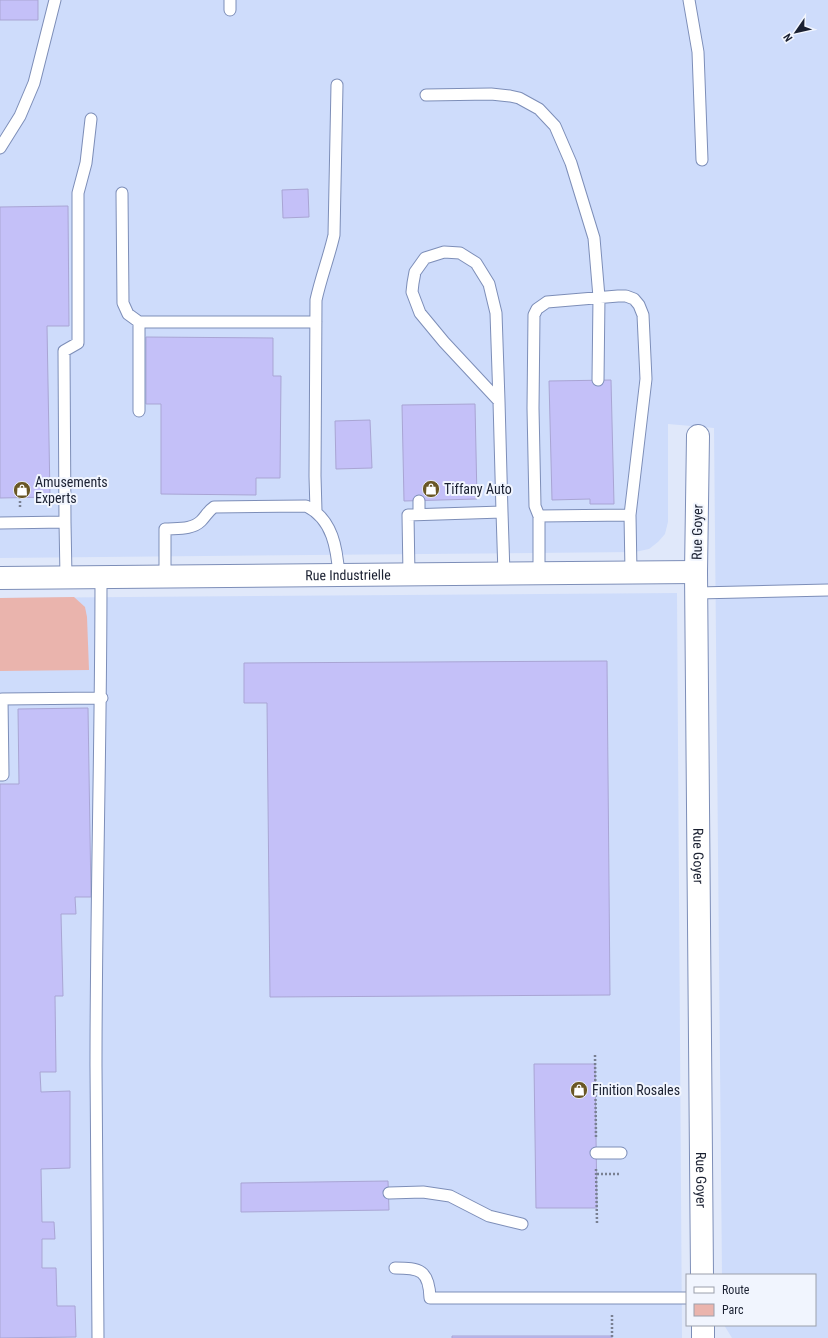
<svg xmlns="http://www.w3.org/2000/svg" width="828" height="1338" viewBox="0 0 828 1338" font-family="'Roboto Condensed',sans-serif">
  <style>
    .built { fill: #cedcfb }
    .green { fill: #eab4ad }
    .building { fill: #c4c0f8; stroke: #a9a5d4 }
    .lines { fill: none; stroke-linecap: round; stroke-linejoin: round }
    .lane-casing { stroke: #7d8eb8; stroke-width: 13 }
    .street-casing { stroke: #7d8eb8; stroke-width: 24 }
    .path { stroke: #798092; stroke-width: 2.5; stroke-dasharray: 2 2; stroke-linecap: butt }
    .lane { stroke: #fff; stroke-width: 11 }
    .street { stroke: #fff; stroke-width: 22 }
    .labels { text-anchor: middle; stroke-width: 4; stroke-linejoin: round; paint-order: stroke }
    .poi-label { font-size: 14px; fill: #1a2031; stroke: #f1f5fe; text-anchor: start }
    .street-label { font-size: 14px; fill: #1a2031; stroke: #f1f5fe }
  </style>
  <rect width="100%" height="100%" fill="#e0e8fa"/>
  <path class="built" d="M0 0H828V1338H732L724 1325H815V1275H722L714 428 668 424V522L665 534 658 542 649 549 635 552 0 558Z
    M677 593 682 1338H0V598Z"/>
  <path class="green" d="M74 597 85 607 87 617 89 670 0 671V598Z"/>
  <path class="building" d="M0 0H38V20H0Z
    M308 189 309 217 283 218 282 190Z
    M68 206 69 326H47L50 497 0 498V207Z
    M146 337 273 338V376H281L280 478H256V495L161 494V404H146Z
    M611 380 614 504H590V499L552 500 549 381Z
    M475 404 477 499 404 501 402 405Z
    M370 420 372 468 336 469 335 421Z
    M607 661 610 995 270 997 267 703H244V663Z
    M88 708 91 897H75L76 914H61L63 996H55L56 1072H40L41 1092 70 1091V1168L41 1169 42 1222H54L55 1239H42V1268H56L57 1306H75L76 1337 0 1338V784H19L18 709Z
    M534 1064H595L597 1208H536Z
    M388 1181 389 1210 241 1212V1183Z
    M452 1336H612V1338H452Z"/>
  <g class="lines">
    <defs>
      <path id="lane" d="M689 0 698 52 702 160
        M230 10V0
        M426 95 491 94 510 96 519 98 539 109 555 126 571 163 594 238 599 297 598 380
        M0 148 20 116 34 83 55 0
        M122 193 123 303 128 314 139 322
        M499 401 444 342 420 313 412 292 413 283 415 272 425 258 444 252 460 253 476 263 489 284 496 313 499 401 502 512
        M139 411V322H316
        M419 501V514
        M316 511 315 476 316 300C321 277 329 257 334 235L337 85
        M539 516 535 506 533 408 534 315 537 309 547 302 618 296H626L634 299 639 305 643 315 646 379 630 515
        M65 522 64 351 78 343V193L86 163 91 119
        M0 523 65 522 66 577
        M539 573V516L630 515 631 572
        M409 575 408 515 502 512 504 574
        M165 577V529C177 528 192 530 201 521 206 516 208 511 214 507L306 506C333 519 337 549 339 576
        M697 593 828 590
        M0 775H3L2 699 102 698
        M596 1153H621
        M389 1193 423 1192 450 1196 489 1216 522 1224
        M395 1268C420 1268 429 1270 430 1298H687
        M98 1338C97 1248 96 1157 96 1066 96 903 101 740 101 577"/>
      <g id="street">
        <path id="s1" d="M698 436 696 572 702 1275"/>
        <path id="s2" d="M0 578 696 572"/>
        <path d="M703 1325V1338"/>
      </g>
    </defs>
    <use href="#lane" class="lane-casing"/>
    <use href="#street" class="street-casing"/>
    <path class="path" d="M20 497V507
      M595 1055 596 1138
      M596 1091 620 1090
      M596 1169 597 1223
      M597 1174H621
      M612 1315V1338"/>
    <use href="#lane" class="lane"/>
    <use href="#street" class="street"/>
  </g>
  <defs>
    <symbol id="shop-disc" viewBox="-11 -11 22 22"><circle r="9.5" fill="#6a5725" stroke="#f1f5fe"/><path d="M-5-2.5h2.3a2.7 3.5 0 0 1 5.4 0H5L5.5 6h-11ZM-1.5-2.5h3a1.5 2.3 0 0 0-3 0Z" fill="#fff"/></symbol>
  </defs>
  <g fill-rule="evenodd">
    <use href="#shop-disc" x="421" y="479" width="20" height="20"/>
    <use href="#shop-disc" x="12" y="480" width="20" height="20"/>
    <use href="#shop-disc" x="569" y="1080" width="20" height="20"/>
  </g>
  <g class="labels">
    <g class="poi-label">
      <text x="35" y="487">Amusements<tspan x="35" dy="16">Experts</tspan></text>
      <text x="444" y="494">Tiffany Auto</text>
      <text x="592" y="1095">Finition Rosales</text>
    </g>
    <g class="street-label">
      <text transform="translate(697 532) rotate(-89)" y="5">Rue Goyer</text>
      <text dy="5" stroke="none"><textPath href="#s2" startOffset="348">Rue Industrielle</textPath></text>
      <text dy="5" stroke="none"><textPath href="#s1" startOffset="420">Rue Goyer</textPath></text>
      <text dy="5" stroke="none"><textPath href="#s1" startOffset="744">Rue Goyer</textPath></text>
    </g>
  </g>
  <rect x="686" y="1274" width="130" height="52" fill="#f1f5fe" stroke="#9ba0ac"/>
  <rect x="694" y="1287" width="20" height="6" fill="#ffffff" stroke="#9ba0ac"/>
  <text x="722" y="1294" font-size="12" fill="#1a2031">Route</text>
  <rect x="694" y="1304" width="20" height="12" fill="#eab4ad" stroke="#9ba0ac"/>
  <text x="722" y="1314" font-size="12" fill="#1a2031">Parc</text>
  <g transform="translate(796 32) rotate(236)" stroke="#f1f5fe" stroke-width="3" paint-order="stroke">
  <path d="M0-3L7 15L0 10L-7 15Z" fill="#1a2031"/>
  <text y="-6" font-size="11" font-weight="bold" text-anchor="middle" fill="#1a2031">N</text>
  </g>
</svg>
